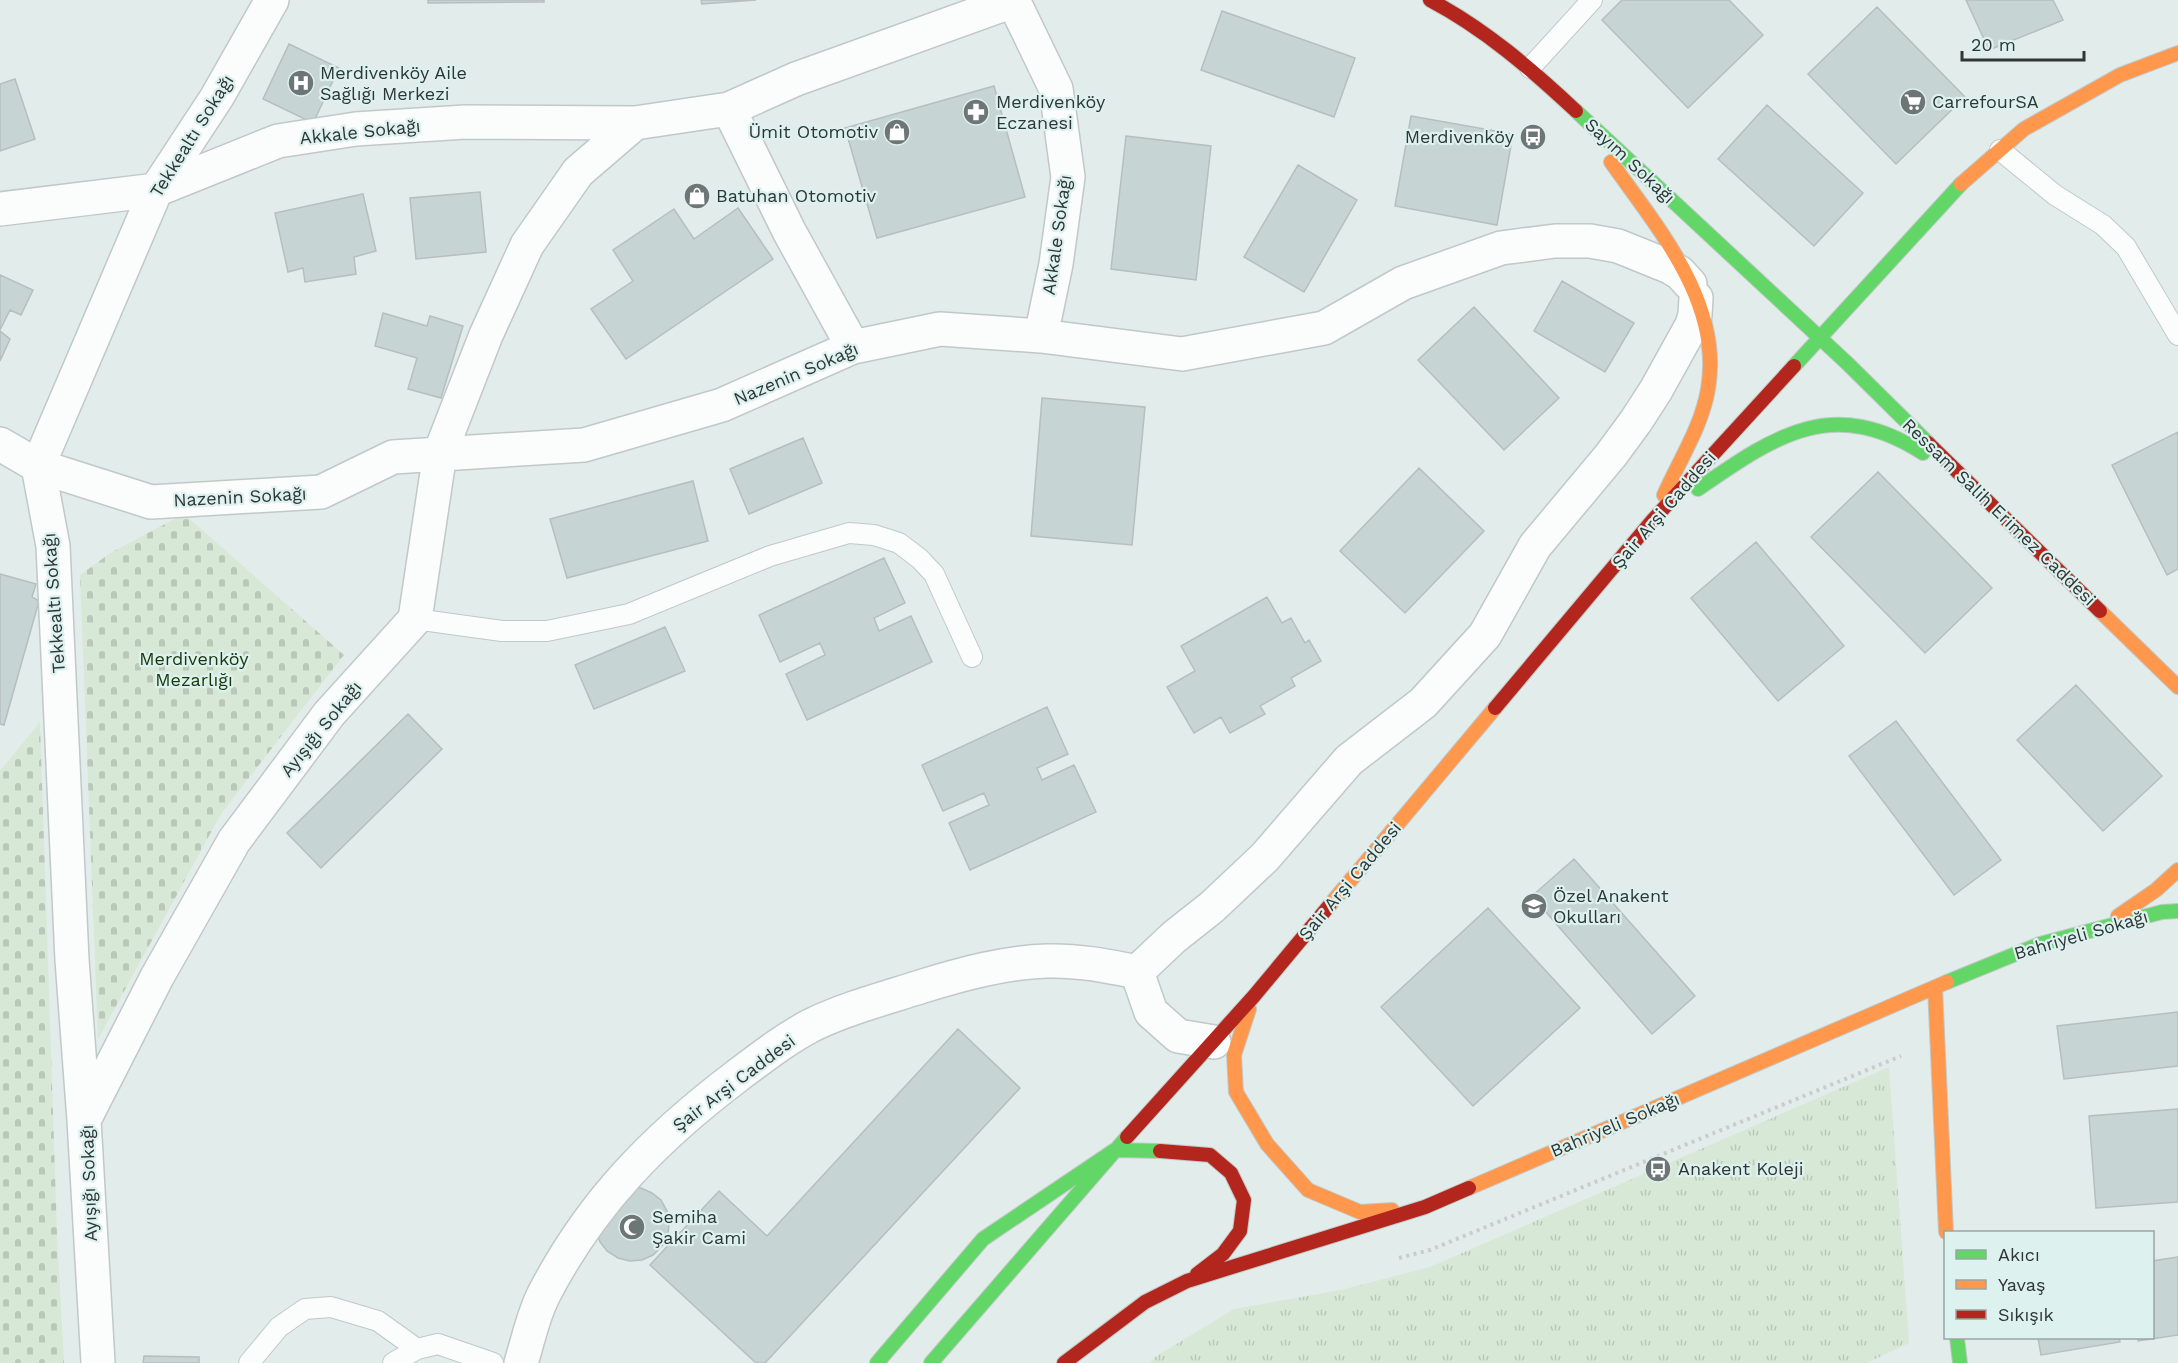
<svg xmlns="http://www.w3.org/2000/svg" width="2178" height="1363" viewBox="0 0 2178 1363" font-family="'Work Sans',sans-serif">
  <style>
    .grass { fill: url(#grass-tufts) }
    .cemetery { fill: url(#cemetery-stones) }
    .building { fill: #c6d4d4; stroke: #b7bebe; stroke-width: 1.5 }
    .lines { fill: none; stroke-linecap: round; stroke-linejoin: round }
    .lane-casing { stroke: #c0c9c7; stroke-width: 22 }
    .street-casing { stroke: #c0c9c7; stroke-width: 36 }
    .fast-casing { stroke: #c0c9c7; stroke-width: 16 }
    .slow-casing { stroke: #c0c9c7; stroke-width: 16 }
    .jam-casing { stroke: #c0c9c7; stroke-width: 16 }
    .path { stroke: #c8cccb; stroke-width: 4; stroke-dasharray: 3 4.5; stroke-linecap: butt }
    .lane { stroke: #fbfcfc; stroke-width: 20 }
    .street { stroke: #fbfcfc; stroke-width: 33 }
    .fast { stroke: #63d668; stroke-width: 14 }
    .slow { stroke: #ff974d; stroke-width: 14 }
    .jam { stroke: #b3261e; stroke-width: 14 }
    .labels { text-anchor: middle; stroke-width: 4.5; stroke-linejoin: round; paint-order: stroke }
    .poi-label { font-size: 18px; fill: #2f3736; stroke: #ddf1ee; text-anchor: start }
    .street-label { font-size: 18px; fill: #2f3736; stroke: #ddf1ee }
    .park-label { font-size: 18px; fill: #183708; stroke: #ddf1ee }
  </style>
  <defs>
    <pattern id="grass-tufts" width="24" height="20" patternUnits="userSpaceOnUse" patternTransform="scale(1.5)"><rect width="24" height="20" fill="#d8e8d7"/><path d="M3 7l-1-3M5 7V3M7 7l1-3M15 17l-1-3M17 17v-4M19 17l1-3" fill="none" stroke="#bac8b9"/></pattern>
    <pattern id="cemetery-stones" width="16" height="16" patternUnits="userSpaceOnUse" patternTransform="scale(1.5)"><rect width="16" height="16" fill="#d8e8d7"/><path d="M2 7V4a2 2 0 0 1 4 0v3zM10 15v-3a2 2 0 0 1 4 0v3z" fill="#bac8b9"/></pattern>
  </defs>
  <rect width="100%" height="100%" fill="#e2ecea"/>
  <path class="grass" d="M1889 1067 1909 1343 1867 1363H1149L1155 1357 1234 1309 1341 1290 1430 1267Z"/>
  <path class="cemetery" d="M184 514 344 655 221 814 98 1039 80 575 112 552Z
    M40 722 57 1233 64 1363H0V771Z"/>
  <path class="building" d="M428 0H544V2L428 3Z
    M701 0H756L702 4Z
    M1622 0H1729L1763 35 1688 108 1602 20Z
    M1966 0H2053L2063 20 1989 50Z
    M1877 7 1965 97 1896 164 1808 74Z
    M1222 11 1355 58 1334 117 1201 70Z
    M289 44 339 68 313 123 263 99Z
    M15 79 35 139 0 151V84Z
    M994 86 1025 197 877 238 845 128Z
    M1767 105 1863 193 1814 246 1718 159Z
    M1411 116 1513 134 1497 225 1395 206Z
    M1126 136 1211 146 1196 280 1111 269Z
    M1298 165 1357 200 1304 292 1244 257Z
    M480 192 486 252 416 259 410 198Z
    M363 194 376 251 354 257 356 274 305 282 303 268 288 272 275 213Z
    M738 208 773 259 626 359 591 309 633 281 613 250 674 209 694 239Z
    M0 275 33 290 21 315 10 310 0 330Z
    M1562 281 1634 323 1605 372 1534 331Z
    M1474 307 1559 398 1504 450 1418 360Z
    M383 313 427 326 430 316 463 326 441 398 408 389 417 358 375 346Z
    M0 331 10 339 0 361Z
    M1042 398 1145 407 1132 545 1031 536Z
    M2178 432V569L2167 575 2112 465Z
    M803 438 822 483 749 514 730 469Z
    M1419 468 1484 531 1405 613 1340 551Z
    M1878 472 1992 588 1925 653 1811 537Z
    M693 481 708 541 567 578 550 519Z
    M1756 542 1844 646 1778 701 1691 598Z
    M884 558 905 603 874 618 879 631 911 616 932 662 807 720 786 674 825 655 820 643 780 662 759 615Z
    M0 574 36 584 32 597 39 601 4 725 0 724Z
    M1267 597 1282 623 1291 618 1305 643 1309 640 1321 661 1291 678 1295 686 1260 706 1265 714 1230 733 1221 717 1194 733 1167 687 1195 671 1181 646Z
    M665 627 685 671 594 709 575 665Z
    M2076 685 2162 776 2103 831 2017 740Z
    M1047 707 1068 754 1037 768 1042 780 1074 765 1096 812 970 870 949 823 989 805 984 793 943 811 922 765Z
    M408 714 442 749 321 868 287 833Z
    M1896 721 2001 860 1954 895 1849 756Z
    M1574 859 1695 996 1652 1034 1532 896Z
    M1488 908 1580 1008 1473 1106 1381 1007Z
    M2178 1012V1066L2064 1079 2057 1026Z
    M958 1029 1020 1088 765 1363H756L650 1265 719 1191 767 1236Z
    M2178 1109V1202L2096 1208 2089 1116Z
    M628 1188H641L652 1193 661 1200 667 1211 669 1223 668 1235 662 1246 653 1255 642 1260 630 1261 618 1258 607 1251 600 1242 596 1231Z
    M2178 1257V1335L2138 1341V1338H2152V1261Z
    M2038 1338H2119L2120 1342 2041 1355Z
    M144 1356 199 1357V1363H143Z"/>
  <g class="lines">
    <defs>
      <path id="lane" d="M1530 68 1592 0
        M2000 150 2055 195 2103 225 2126 247 2178 335
        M415 619 502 631H547L629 614 770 556 849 533 874 535 899 543 920 559 934 574 972 657
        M249 1363 279 1327 305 1309 331 1307 378 1321 417 1349
        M393 1363 417 1349 438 1344 493 1363"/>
      <path id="street" d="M1013 0 1056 89 1068 177 1056 264 1041 336
        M729 109 789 231 853 347
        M0 209 156 190 278 141 356 129 465 122 635 123 729 109 796 79 1013 1
        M0 444 38 466 151 502 321 492 393 457 584 445 722 405 853 347 940 329 1041 336 1182 354 1324 328 1403 283 1501 248 1555 241H1590L1618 246 1670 267 1680 273 1690 284
        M1214 1042 1178 1036 1151 1012 1137 972 1174 937 1212 907 1265 857 1349 760 1423 703 1485 635 1535 546 1611 455 1636 421 1656 390 1692 325 1695 315 1696 298
        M84 1120 72 960 53 546 38 466 156 190 217 97 272 0
        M98 1363 84 1120 157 977 234 841 329 714 415 619 440 453 486 335 527 245 578 172 635 123
        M521 1363C528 1341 533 1315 544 1294 591 1203 655 1138 737 1076 761 1058 785 1039 812 1025 847 1008 886 998 923 986 962 974 1006 962 1047 961 1078 960 1107 966 1137 972"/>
      <path id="fast" d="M1576 111 1847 363 1928 443
        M1794 366 1961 184
        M1698 489C1775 436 1832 395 1923 453
        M1947 982 2040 944 2162 912 2178 911
        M1957 1338 1960 1363
        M877 1363 983 1239 1115 1150 1160 1151
        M931 1363 1127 1137"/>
      <path id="slow" d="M1611 162C1657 227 1723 303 1708 389 1702 426 1679 461 1664 495
        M1961 184 2024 129 2120 75 2178 53
        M2100 611 2178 687
        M1329 906 1495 708
        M2118 916 2156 890 2178 870
        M1935 987 1946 1232
        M1249 1009 1234 1055 1236 1092 1267 1144 1308 1190 1360 1212 1392 1210
        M1469 1188 1947 982"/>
      <path id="jam" d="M1430 0C1485 29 1531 69 1576 111
        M1928 443 2100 611
        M1495 708 1652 521 1794 366
        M1127 1137 1254 996 1329 906
        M1160 1151 1210 1155 1231 1173 1244 1200 1240 1231 1223 1254 1197 1274
        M1064 1363 1145 1302 1187 1281 1425 1207 1469 1188"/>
    </defs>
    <use href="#lane" class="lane-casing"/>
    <use href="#street" class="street-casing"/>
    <use href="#fast" class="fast-casing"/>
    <use href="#slow" class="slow-casing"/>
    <use href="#jam" class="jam-casing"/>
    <path class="path" d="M1399 1258 1430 1250 1901 1056"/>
    <use href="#lane" class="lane"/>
    <use href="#street" class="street"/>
    <use href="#fast" class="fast"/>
    <use href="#slow" class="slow"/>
    <use href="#jam" class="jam"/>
  </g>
  <defs>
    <symbol id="hospital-disc" viewBox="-11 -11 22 22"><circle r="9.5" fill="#6e7675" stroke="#ddf1ee"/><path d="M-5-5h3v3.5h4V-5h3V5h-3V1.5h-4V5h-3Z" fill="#fff"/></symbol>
    <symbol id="supermarket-disc" viewBox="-11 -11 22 22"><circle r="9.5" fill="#6e7675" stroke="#ddf1ee"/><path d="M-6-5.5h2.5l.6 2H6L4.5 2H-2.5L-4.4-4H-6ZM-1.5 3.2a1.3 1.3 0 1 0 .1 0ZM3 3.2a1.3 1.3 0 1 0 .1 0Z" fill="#fff"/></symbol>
    <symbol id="pharmacy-disc" viewBox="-11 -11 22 22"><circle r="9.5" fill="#6e7675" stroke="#ddf1ee"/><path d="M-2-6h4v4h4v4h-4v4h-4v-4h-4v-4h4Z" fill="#fff"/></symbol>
    <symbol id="shop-disc" viewBox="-11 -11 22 22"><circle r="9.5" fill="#6e7675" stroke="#ddf1ee"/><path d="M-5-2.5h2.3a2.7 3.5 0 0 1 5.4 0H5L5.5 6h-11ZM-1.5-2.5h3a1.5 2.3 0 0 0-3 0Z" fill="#fff"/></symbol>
    <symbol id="bus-disc" viewBox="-11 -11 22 22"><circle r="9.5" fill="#6e7675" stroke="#ddf1ee"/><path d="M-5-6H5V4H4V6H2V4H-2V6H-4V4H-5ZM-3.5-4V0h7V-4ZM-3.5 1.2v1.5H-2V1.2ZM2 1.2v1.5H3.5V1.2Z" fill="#fff"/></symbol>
    <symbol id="school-disc" viewBox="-11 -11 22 22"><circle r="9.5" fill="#6e7675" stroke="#ddf1ee"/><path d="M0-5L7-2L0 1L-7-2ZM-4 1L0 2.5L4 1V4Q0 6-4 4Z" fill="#fff"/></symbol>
    <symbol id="mosque-disc" viewBox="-11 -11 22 22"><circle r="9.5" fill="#6e7675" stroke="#ddf1ee"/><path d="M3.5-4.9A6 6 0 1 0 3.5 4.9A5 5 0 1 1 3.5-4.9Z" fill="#fff"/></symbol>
  </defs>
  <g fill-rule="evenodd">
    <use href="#hospital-disc" x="286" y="68" width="30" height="30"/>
    <use href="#supermarket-disc" x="1898" y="87" width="30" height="30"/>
    <use href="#pharmacy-disc" x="961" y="97" width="30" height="30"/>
    <use href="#shop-disc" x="882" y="117" width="30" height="30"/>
    <use href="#bus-disc" x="1518" y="122" width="30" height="30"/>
    <use href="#shop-disc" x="682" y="181" width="30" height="30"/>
    <use href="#school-disc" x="1519" y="891" width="30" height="30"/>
    <use href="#bus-disc" x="1643" y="1154" width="30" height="30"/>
    <use href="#mosque-disc" x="617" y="1212" width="30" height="30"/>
  </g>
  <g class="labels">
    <g class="poi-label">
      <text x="320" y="79">Merdivenköy Aile<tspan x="320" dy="21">Sağlığı Merkezi</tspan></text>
      <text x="996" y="108">Merdivenköy<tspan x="996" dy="21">Eczanesi</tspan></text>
      <text x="1932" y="108">CarrefourSA</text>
      <text x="878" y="138" text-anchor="end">Ümit Otomotiv</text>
      <text x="1514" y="143" text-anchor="end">Merdivenköy</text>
      <text x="716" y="202">Batuhan Otomotiv</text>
      <text x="1553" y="902">Özel Anakent<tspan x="1553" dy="21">Okulları</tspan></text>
      <text x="1678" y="1175">Anakent Koleji</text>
      <text x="652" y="1223">Semiha<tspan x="652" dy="21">Şakir Cami</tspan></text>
    </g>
    <g class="street-label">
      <text transform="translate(360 132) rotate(-6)" y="6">Akkale Sokağı</text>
      <text transform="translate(192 136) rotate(-58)" y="6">Tekkealtı Sokağı</text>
      <text transform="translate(1630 161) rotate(43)" y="6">Sayım Sokağı</text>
      <text transform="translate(1057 235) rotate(-82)" y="6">Akkale Sokağı</text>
      <text transform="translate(796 374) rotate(-23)" y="6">Nazenin Sokağı</text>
      <text transform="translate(240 497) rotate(-3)" y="6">Nazenin Sokağı</text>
      <text transform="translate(1664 510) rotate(-49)" y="6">Şair Arşi Caddesi</text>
      <text transform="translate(1999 512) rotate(44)" y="6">Ressam Salih Erimez Caddesi</text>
      <text transform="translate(54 603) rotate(-94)" y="6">Tekkealtı Sokağı</text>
      <text transform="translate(321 729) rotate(-51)" y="6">Ayışığı Sokağı</text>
      <text transform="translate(1350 881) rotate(-50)" y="6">Şair Arşi Caddesi</text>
      <text transform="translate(2081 935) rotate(-16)" y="6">Bahriyeli Sokağı</text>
      <text transform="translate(734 1083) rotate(-37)" y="6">Şair Arşi Caddesi</text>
      <text transform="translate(1615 1125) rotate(-23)" y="6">Bahriyeli Sokağı</text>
      <text transform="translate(89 1183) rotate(-92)" y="6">Ayışığı Sokağı</text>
    </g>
    <g class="park-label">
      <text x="194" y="665">Merdivenköy<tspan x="194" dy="21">Mezarlığı</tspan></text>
    </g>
  </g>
  <rect x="1944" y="1231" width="210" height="108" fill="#ddf1ee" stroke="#97a7a4" stroke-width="1.5"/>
  <rect x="1956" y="1250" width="30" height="9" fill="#63d668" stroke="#97a7a4" stroke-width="1.5"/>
  <text x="1998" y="1261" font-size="18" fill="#2f3736">Akıcı</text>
  <rect x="1956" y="1280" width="30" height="9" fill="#ff974d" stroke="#97a7a4" stroke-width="1.5"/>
  <text x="1998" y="1291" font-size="18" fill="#2f3736">Yavaş</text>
  <rect x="1956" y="1310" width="30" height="9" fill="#b3261e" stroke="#97a7a4" stroke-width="1.5"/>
  <text x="1998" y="1321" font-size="18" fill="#2f3736">Sıkışık</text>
  <path d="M1962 51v9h122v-9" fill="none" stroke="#2f3736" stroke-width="3"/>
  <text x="1971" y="51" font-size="18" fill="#2f3736" stroke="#ddf1ee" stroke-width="4.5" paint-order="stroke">20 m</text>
</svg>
